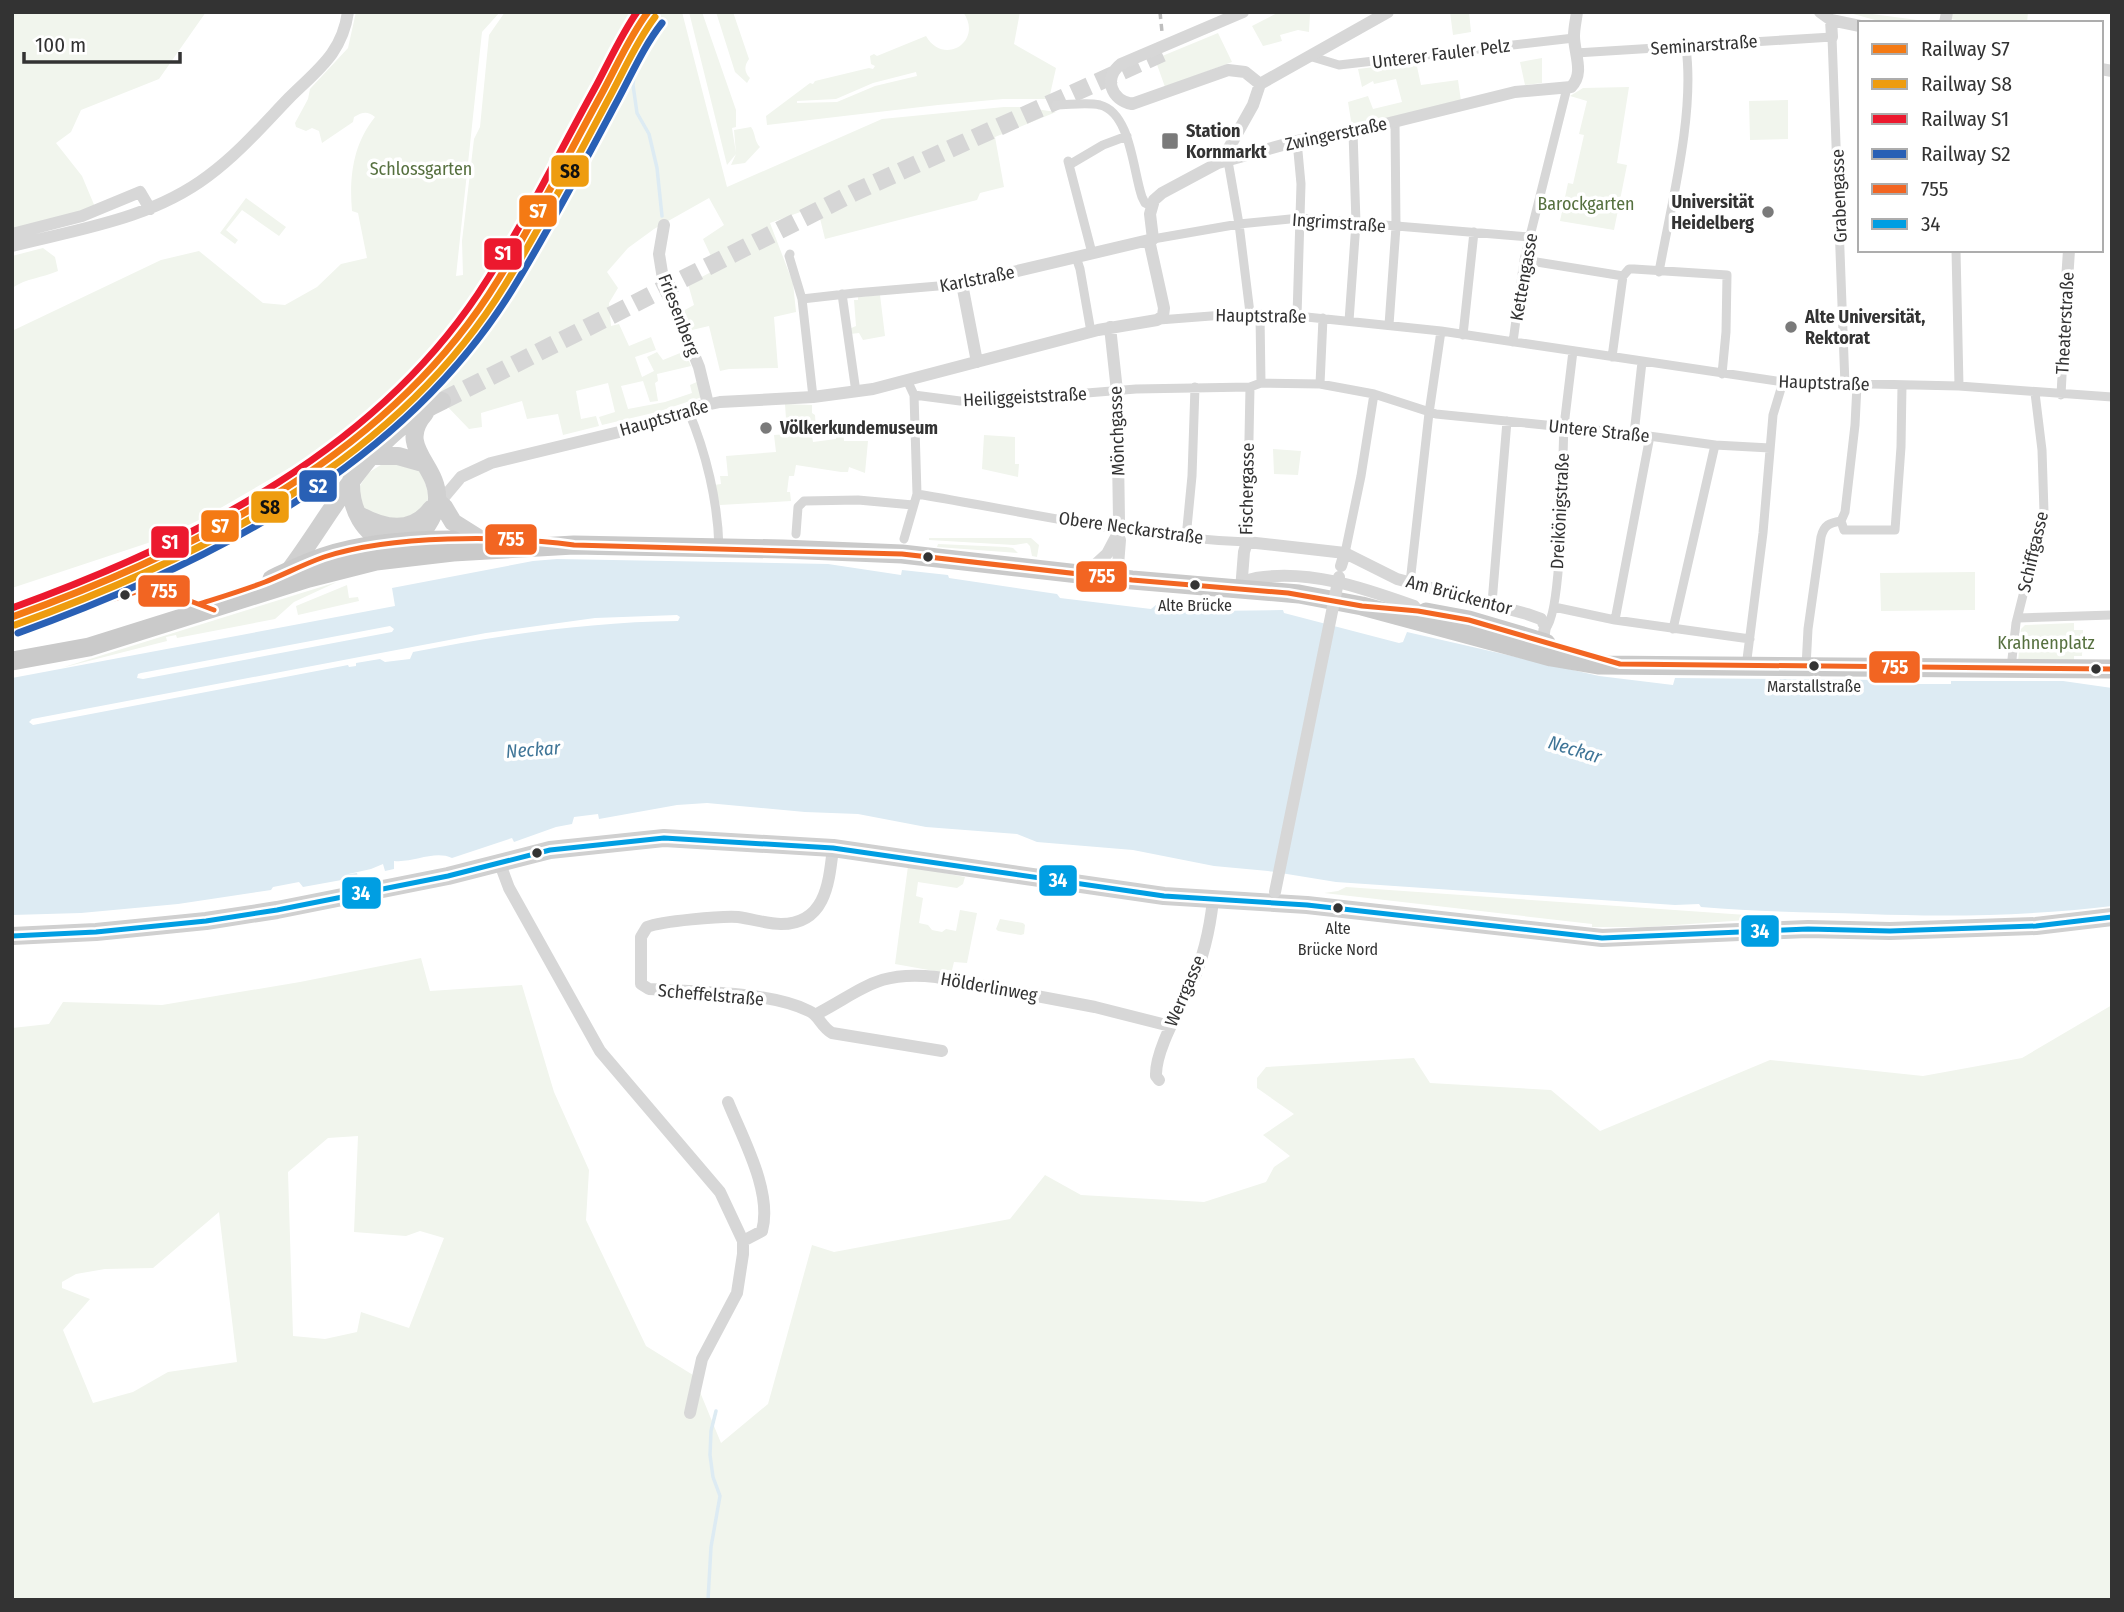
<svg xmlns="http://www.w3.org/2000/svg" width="2124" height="1612" viewBox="0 0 2124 1612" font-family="'Fira Sans Condensed',sans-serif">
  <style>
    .green { fill: #f1f5ed; fill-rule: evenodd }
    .water { fill: #ddebf3; fill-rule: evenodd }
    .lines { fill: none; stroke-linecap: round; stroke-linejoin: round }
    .stream { stroke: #ddebf3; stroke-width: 3.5 }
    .secondary-tunnel { stroke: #d6d6d6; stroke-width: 18; stroke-dasharray: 18 9; stroke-linecap: butt }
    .pedestrian { stroke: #d7d7d7; stroke-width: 9 }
    .minor { stroke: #d7d7d7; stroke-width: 12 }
    .secondary { stroke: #d0d0d0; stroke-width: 18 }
    .primary { stroke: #cacaca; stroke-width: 19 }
    .rail { stroke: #bebebe; stroke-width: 3.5; stroke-dasharray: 7 5; stroke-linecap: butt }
    .minor-bridge { stroke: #d7d7d7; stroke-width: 12 }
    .bus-1-casing { stroke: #fff; stroke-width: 10 }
    .bus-2-casing { stroke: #fff; stroke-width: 10 }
    .bus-1 { stroke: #f26522; stroke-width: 5 }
    .bus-2 { stroke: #009ee2; stroke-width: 5 }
    .rail-1-casing { stroke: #fff; stroke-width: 12 }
    .rail-2-casing { stroke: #fff; stroke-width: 12 }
    .rail-3-casing { stroke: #fff; stroke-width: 12 }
    .rail-4-casing { stroke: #fff; stroke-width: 12 }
    .rail-1 { stroke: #f47a14; stroke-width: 7 }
    .rail-2 { stroke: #ee9c0f; stroke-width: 7 }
    .rail-3 { stroke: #ec192e; stroke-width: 7 }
    .rail-4 { stroke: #2960b5; stroke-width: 7 }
    .poi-dot { fill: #7a7a7a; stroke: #fff; stroke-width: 2.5 }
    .bus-dot { fill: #333; stroke: #fff; stroke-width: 2.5 }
    .labels { text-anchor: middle; stroke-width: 7; stroke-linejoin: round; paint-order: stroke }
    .bus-label { font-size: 16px; fill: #333; stroke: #fff }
    .street-label { font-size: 18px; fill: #333; stroke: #fff }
    .poi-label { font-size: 18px; font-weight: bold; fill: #333; stroke: #fff; text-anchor: start }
    .park-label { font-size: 18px; fill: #56703f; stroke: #fff }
    .water-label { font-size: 19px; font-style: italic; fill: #3f7597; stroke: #fff }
    .line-badge { stroke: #fff; stroke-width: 2.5 }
    .badge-label { font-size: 19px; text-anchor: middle; font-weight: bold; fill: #fff }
    .pale-badge-label { font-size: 19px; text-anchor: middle; font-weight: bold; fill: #111 }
  </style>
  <rect width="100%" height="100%" fill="#fff"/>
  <path class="green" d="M12 12H206L159 79 81 110 71 132 56 143 82 176 95 207 12 233Z
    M356 12H500L482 32 456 276 463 275 462 241 474 139 480 127 489 35 505 12H682L727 187 882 119 1004 107H1022L1056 112 995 137 1004 187 980 193 977 200 825 239 817 206 770 223 793 283 796 312 774 317 778 368 729 369 720 371 709 326 692 330 683 311 694 305 688 284 717 269 703 239 724 225 709 198 654 229 628 248 607 272 618 288 609 303 611 326 619 324 629 346 651 337 656 350 635 357 642 377 654 371 647 357 657 352 663 360 685 351 691 366 657 374 658 381 655 383 658 401 650 402 643 381 621 386 628 409 665 402 692 393 690 385 699 381 702 397 657 412 602 425 599 417 615 412 608 383 576 391 581 419 596 416 599 426 563 435 558 414 527 419 522 401 481 413 482 427 469 429 445 404 357 462H347L318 486 313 484 382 424 369 412 329 445 205 517 160 539 12 588V337L14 330 161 260 199 251 263 303 285 305 317 287 341 264 367 258 358 213 352 211C349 177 353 144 375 117 367 111 363 112 354 117L353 122 322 143 319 131 312 128 306 131 296 127 295 123 308 99 310 89 348 48Z
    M689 12H702L736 110V127L732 128 736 153 734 130 751 127C756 134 754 141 760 147L745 163 731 165 736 154 727 165Z
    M716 12H733L749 59C744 66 744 72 750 78L747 83 735 72Z
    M963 12H1020L1014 44 1056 68 1049 99H1003L938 105 767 125 766 116 810 83 813 84 815 81 869 68 873 69 875 66 871 64 870 56 874 54 877 56 926 36C944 67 984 41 963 12ZM916 72 917 76 875 86 837 102 797 103V101L836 99 873 83Z
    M1279 12H1306L1310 14 1309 32 1298 30 1280 35 1282 41 1263 46 1252 26Z
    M1450 12H1469L1471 32 1453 35Z
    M1846 12H1857L1925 21 1924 23H1886Z
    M1952 12H2028L2027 23H1975L1950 19Z
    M1218 33 1232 62 1165 87 1155 59Z
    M1542 58V83L1525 85 1520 62Z
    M1416 62 1421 85 1458 80 1461 101 1352 127 1348 102 1368 96 1373 109 1402 102 1396 79 1374 84 1373 81 1362 87 1358 69Z
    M1629 87 1617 163 1627 165 1614 230 1560 221 1568 183 1573 184 1584 135 1579 134 1587 101 1570 96 1583 88Z
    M1788 100V139L1750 140 1749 101Z
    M246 198 286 227 279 236 242 210 226 230 238 240 235 244 220 233Z
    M43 248 55 257 58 271C42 278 27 278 12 288V256Z
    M880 295 885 336 863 340 859 333 850 334 849 329 856 326 854 300H858V297Z
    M785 404 812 405V413L815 415 816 429 811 430 813 442 836 439 838 424 835 421H842L844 441H868L865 473 849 467 848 472H841L796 465 794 476H789L787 492H790L791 501 720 505 714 485 721 484 720 476H728L726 456 776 452 774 435 787 434Z
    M984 435 1015 437V464H1019L1018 477 982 469Z
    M1273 449 1301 451 1298 475 1274 474Z
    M384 463 419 468C433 502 433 501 403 524L363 512 358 489 368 473Z
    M929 538H1031L1039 545 1037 557 1032 556 1030 546 1027 543 1014 545 929 540Z
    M938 544 1006 547 1013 548 1018 553 937 547Z
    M1975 572V610L1881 611 1880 573Z
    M337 582 294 602 275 619 177 638 176 635 166 637 167 641 61 668Z
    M347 585 349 598 358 597 359 601 298 615 296 606Z
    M2074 623V630H2083L2082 656H2074V663L2018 662 2021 629 2025 625Z
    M908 866 965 877 963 884 957 888 918 882 916 896 923 898 919 923 928 925 932 930 942 932 946 929 956 931 960 910 977 913 967 963 954 962 951 974 895 964Z
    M1346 887 1775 917V918L1647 927H1592V924L1324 893 1338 891Z
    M1000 919 1023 923 1025 925 1024 934 1021 935 998 931 996 929Z
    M421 958 430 991 522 985 554 1092 589 1170 586 1220 646 1346 693 1375 721 1443 768 1404 812 1245 834 1252 1010 1219 1045 1175 1081 1195 1204 1202 1266 1182 1274 1167 1290 1156 1263 1135 1294 1114 1257 1088V1078L1266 1067 1414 1058 1430 1083 1551 1090 1600 1131 1770 1060 1923 1076 2022 1058 2112 1005V1600H12V1028L49 1024 63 1002 162 1005 300 982ZM358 1136 354 1232 406 1236 420 1231 444 1238 409 1328 361 1312 357 1332 325 1339 293 1336 288 1172 328 1138ZM219 1212 237 1362 168 1372 133 1392 93 1403 63 1330 90 1299 62 1288V1282L76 1274 105 1269 153 1268Z"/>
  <path class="water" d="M557 559 828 564 901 575 902 570 948 575 949 578 1057 594 1060 598 1151 609 1156 605 1209 611 1283 610 1284 613 1399 643 1403 642 1407 632 1599 676 1673 685 1675 678 1882 680V684H1951V681H2063L2112 688V906C2030 916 1948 917 1867 914 1811 912 1756 912 1701 907L1699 904 1675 905 1336 882 1268 871 1214 866 1133 850 1037 842 1017 834 926 827 858 814 805 812 707 803 677 805 599 819 598 814 574 817 572 824 556 827 514 842 512 838 452 858C434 850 414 863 394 861V869L385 871 383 864 371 869 344 875 357 873 358 877 303 887 299 882 273 887 271 890 178 904 81 913 12 915V678L395 606 392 588 533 561ZM677 615 680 617 678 621C588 622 501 635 413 652L410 659 385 662 380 659 356 663V666L349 667 348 665 33 725 29 722 32 719 486 633 595 618ZM390 626 394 629 392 632 143 679 137 678 138 674 141 673Z"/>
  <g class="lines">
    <path class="stream" d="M654 12V21L635 67 633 85 637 113 649 134 657 168 662 216
      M708 1600 711 1547 720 1496 713 1477 710 1455 711 1431 716 1411"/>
    <path class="secondary-tunnel" d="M442 401 855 192 1162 53"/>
    <path class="pedestrian" d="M1576 53 1832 37 1845 385
      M1309 56 1339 65 1574 38
      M1056 105C1070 105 1086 102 1100 105 1131 113 1133 172 1142 197L1145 203 1151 206
      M1297 141 1301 184 1297 316
      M1068 161 1092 253
      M1228 161 1239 224 1250 313
      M1069 165 1103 145 1127 136
      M1153 239 1239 224 1300 218 1530 237
      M1956 250 1959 386
      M790 254 789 256 802 299 813 397
      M1076 257 1080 269 1091 332
      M1524 260 1623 276 1629 269H1634L1727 275 1726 332 1722 374
      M1659 272C1671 205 1695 114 1686 48
      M842 294 856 392
      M802 299 855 293 962 284
      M1260 314 1261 383
      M1159 320 1250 313 1297 316 1441 331 1783 382 1959 386 2112 397
      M1349 321 1356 223 1353 132
      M1389 325 1396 227 1395 122
      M1463 335 1474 232
      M1513 342 1524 260 1567 88
      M1612 357 1623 276
      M1320 384 1323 318
      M914 395 960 401H988L1136 389 1250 387 1261 383 1320 384 1374 394 1436 414 1634 434 1715 445 1770 448
      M2061 395 2067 281
      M688 410C706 452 718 502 719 548
      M1634 434 1642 362
      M917 494C1026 512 1136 538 1247 542L1250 387
      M1841 521 1844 530H1895L1901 447 1902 385
      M796 534 798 507 804 501 858 500 913 505
      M1186 538 1192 476 1195 387
      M904 539 917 494 914 395 907 380
      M1345 553 1361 476 1374 394
      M1410 583 1429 413 1441 331
      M1492 603 1507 421
      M1554 607 1615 620 1750 639
      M2018 618 2112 615
      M1615 620 1650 436
      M1546 628C1563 610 1562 460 1564 426 1567 401 1570 376 1573 351
      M1673 629 1715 445
      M1746 667 1763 533 1773 415 1783 382
      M1806 667 1808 629 1821 537C1824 525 1829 523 1841 521L1845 512 1855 425 1857 385
      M2011 668 2016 623 2044 512 2042 450 2035 393"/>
    <path class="minor" d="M1243 12 1121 64C1103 78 1111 100 1132 104L1228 70 1245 72 1260 84
      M1820 12 1831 20 1860 26
      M1831 20 1832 37
      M1945 23 1947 12
      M2101 69 2112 71
      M1218 163 1225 155 1253 105 1260 84 1388 12
      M664 225 659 254 663 279 699 367 708 404
      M12 234 82 216 140 192 150 209
      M12 246C79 229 151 219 208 176 238 154 263 125 289 98 317 70 342 54 348 12
      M2067 281 2069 250
      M1110 327 1117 391 1119 520 1117 535 1120 540 1117 578
      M977 362 962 284 1153 239 1150 214 1154 200 1162 193 1218 163 1297 141 1353 132 1515 92 1571 87C1585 74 1574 53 1574 36 1574 28 1576 20 1577 12
      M437 501 445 496 461 477 491 463 648 425 701 406 720 402 813 397 873 389 1098 330 1157 320 1163 316 1164 308 1149 240
      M1341 566 1345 553
      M1084 575 1107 554 1117 535
      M1242 589 1248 580 1256 578C1310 569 1363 588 1414 606L1418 611
      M1241 590 1244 552 1247 542 1345 553 1397 579 1527 614 1541 619 1545 626 1542 647
      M833 848C829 882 826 924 781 924 767 924 753 919 738 917 721 916 662 921 647 927L641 937V984L649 989C693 992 770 991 809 1011 819 1015 821 1027 832 1033L942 1051
      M500 864 509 888 600 1051 720 1192 743 1241V1254L737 1293 702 1359 690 1413
      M815 1015C863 990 877 970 936 977L1095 1007 1170 1026
      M1159 1080 1156 1076C1155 1050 1180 1009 1191 985 1203 959 1210 928 1213 900
      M728 1102C742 1137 773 1192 762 1231L743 1241"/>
    <path class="secondary" d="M370 456H398L423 463
      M351 480C350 510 363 533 391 546
      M437 501 444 507 453 522 480 539
      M359 515C384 529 412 535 431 509
      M409 547C421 534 436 518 437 499 439 465 395 447 425 413
      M289 571C335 510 368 435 442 401
      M12 936 96 932 206 921 277 910 448 876 550 850 664 838 833 848 1164 896 1307 905 1602 938 1808 929 1890 931 2036 926 2112 917"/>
    <path class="primary" d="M272 579C289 571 305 563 323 557 364 543 409 540 453 540
      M1426 612 1469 620 1546 643
      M12 661 89 647 309 578 376 561 453 552 574 545 783 549 902 554 1132 580 1299 594 1362 606 1551 657 1598 665 2112 669"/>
    <path class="rail" d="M1160 12 1162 32"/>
    <path class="minor-bridge" d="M1275 892 1339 577"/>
    <defs>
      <path id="bus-1" d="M199 604C221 597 244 590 265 582 285 574 304 564 324 557 391 535 504 535 574 545L902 554 1132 580 1288 593 1362 606 1418 611 1469 620 1620 664 2112 669
        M12 631 142 590H161L214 610"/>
      <path id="bus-2" d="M12 936 96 932 206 921 277 910 448 876 550 850 664 838 833 848 1164 896 1307 905 1602 938 1808 929 1890 931 2036 926 2112 917"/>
    </defs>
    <use href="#bus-1" class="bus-1-casing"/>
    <use href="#bus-2" class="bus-2-casing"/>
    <use href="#bus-1" class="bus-1"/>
    <use href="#bus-2" class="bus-2"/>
    <defs>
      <path id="rail-1" d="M12 617C198 550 391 454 498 280 535 220 567 157 601 95 616 68 629 37 648 12"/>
      <path id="rail-2" d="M15 625C203 557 397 461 505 285 542 225 575 162 608 100 623 73 636 42 655 17"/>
      <path id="rail-3" d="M12 608C194 542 381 449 487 280 527 218 560 151 596 86 609 62 621 35 637 12"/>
      <path id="rail-4" d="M18 633C207 565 402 467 512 290 549 230 582 167 615 105 630 78 643 47 662 23"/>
    </defs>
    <use href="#rail-1" class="rail-1-casing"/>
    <use href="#rail-2" class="rail-2-casing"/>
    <use href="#rail-3" class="rail-3-casing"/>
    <use href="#rail-4" class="rail-4-casing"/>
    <use href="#rail-1" class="rail-1"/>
    <use href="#rail-2" class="rail-2"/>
    <use href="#rail-3" class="rail-3"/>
    <use href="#rail-4" class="rail-4"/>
  </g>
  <g class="poi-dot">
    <rect x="1161" y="132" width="18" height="18" rx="3.5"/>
    <circle cx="1768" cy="212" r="7"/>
    <circle cx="1791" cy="327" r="7"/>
    <circle cx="766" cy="428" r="7"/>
  </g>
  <g class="bus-dot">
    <circle cx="928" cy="557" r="6"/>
    <circle cx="1195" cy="585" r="6"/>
    <circle cx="125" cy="595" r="6"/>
    <circle cx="1814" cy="666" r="6"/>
    <circle cx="2096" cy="669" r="6"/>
    <circle cx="537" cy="853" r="6"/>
    <circle cx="1338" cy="908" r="6"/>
  </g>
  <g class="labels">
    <g class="bus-label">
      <text x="1195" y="611">Alte Brücke</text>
      <text x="1814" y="692">Marstallstraße</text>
      <text x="1338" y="934">Alte<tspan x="1338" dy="21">Brücke Nord</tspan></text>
    </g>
    <g class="street-label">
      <text transform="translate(1704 45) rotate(-4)" y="6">Seminarstraße</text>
      <text transform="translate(1441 54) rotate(-7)" y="6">Unterer Fauler Pelz</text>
      <text transform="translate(1336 134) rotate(-12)" y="6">Zwingerstraße</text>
      <text transform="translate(1839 196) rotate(-92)" y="6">Grabengasse</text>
      <text transform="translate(1339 223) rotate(4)" y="6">Ingrimstraße</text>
      <text transform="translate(1524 277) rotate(-80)" y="6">Kettengasse</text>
      <text transform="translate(977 279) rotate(-11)" y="6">Karlstraße</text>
      <text transform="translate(679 315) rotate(69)" y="6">Friesenberg</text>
      <text transform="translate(1261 316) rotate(1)" y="6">Hauptstraße</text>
      <text transform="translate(2065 323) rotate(-87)" y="6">Theaterstraße</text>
      <text transform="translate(1824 383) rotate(2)" y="6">Hauptstraße</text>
      <text transform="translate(1025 397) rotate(-3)" y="6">Heiliggeiststraße</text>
      <text transform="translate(664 418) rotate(-16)" y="6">Hauptstraße</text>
      <text transform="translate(1117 431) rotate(-92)" y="6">Mönchgasse</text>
      <text transform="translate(1599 431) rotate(6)" y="6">Untere Straße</text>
      <text transform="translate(1247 489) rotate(-89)" y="6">Fischergasse</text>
      <text transform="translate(1560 511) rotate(-87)" y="6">Dreikönigstraße</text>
      <text transform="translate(1131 528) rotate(8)" y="6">Obere Neckarstraße</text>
      <text transform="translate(2033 552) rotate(-77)" y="6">Schiffgasse</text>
      <text transform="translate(1459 595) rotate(15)" y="6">Am Brückentor</text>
      <text transform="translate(989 987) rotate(10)" y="6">Hölderlinweg</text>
      <text transform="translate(1185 991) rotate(-67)" y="6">Werrgasse</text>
      <text transform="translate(711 995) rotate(5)" y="6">Scheffelstraße</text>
    </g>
    <g class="poi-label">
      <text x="1186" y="137">Station<tspan x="1186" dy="21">Kornmarkt</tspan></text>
      <text x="1754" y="208" text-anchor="end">Universität<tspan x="1754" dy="21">Heidelberg</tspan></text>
      <text x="1805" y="323">Alte Universität,<tspan x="1805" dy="21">Rektorat</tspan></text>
      <text x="780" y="434">Völkerkundemuseum</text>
    </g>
    <g class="park-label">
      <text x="421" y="175">Schlossgarten</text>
      <text x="1586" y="210">Barockgarten</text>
      <text x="2046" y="649">Krahnenplatz</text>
    </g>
    <g class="water-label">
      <text transform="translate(533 749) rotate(-4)" y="7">Neckar</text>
      <text transform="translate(1575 749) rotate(17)" y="7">Neckar</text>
    </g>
  </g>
  <g class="line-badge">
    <rect x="550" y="154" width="40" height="34" rx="7" fill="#ee9c0f"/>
    <rect x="518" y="194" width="40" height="34" rx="7" fill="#f47a14"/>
    <rect x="483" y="237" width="40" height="34" rx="7" fill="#ec192e"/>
    <rect x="298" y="469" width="40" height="34" rx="7" fill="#2960b5"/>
    <rect x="250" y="490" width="40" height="34" rx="7" fill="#ee9c0f"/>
    <rect x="200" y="509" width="40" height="34" rx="7" fill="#f47a14"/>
    <rect x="484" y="523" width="54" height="33" rx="7" fill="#f26522"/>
    <rect x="150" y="525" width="40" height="34" rx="7" fill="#ec192e"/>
    <rect x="1075" y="560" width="53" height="33" rx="7" fill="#f26522"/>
    <rect x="137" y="574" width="54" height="34" rx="7" fill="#f26522"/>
    <rect x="1868" y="650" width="53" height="34" rx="7" fill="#f26522"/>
    <rect x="1038" y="864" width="40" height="33" rx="7" fill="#009ee2"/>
    <rect x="341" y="876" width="41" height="34" rx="7" fill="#009ee2"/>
    <rect x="1740" y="914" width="40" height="34" rx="7" fill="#009ee2"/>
  </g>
  <g class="badge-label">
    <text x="538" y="218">S7</text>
    <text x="503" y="260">S1</text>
    <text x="318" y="493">S2</text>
    <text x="220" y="533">S7</text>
    <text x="511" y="546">755</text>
    <text x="170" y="549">S1</text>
    <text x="1102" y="583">755</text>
    <text x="164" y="598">755</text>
    <text x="1895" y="674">755</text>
    <text x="1058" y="887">34</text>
    <text x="361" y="900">34</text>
    <text x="1760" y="938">34</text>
  </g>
  <g class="pale-badge-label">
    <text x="570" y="178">S8</text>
    <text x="270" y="514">S8</text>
  </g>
  <rect width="2124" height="1612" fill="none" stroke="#333333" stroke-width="28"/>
  <rect x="1858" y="21" width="245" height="231" fill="#ffffff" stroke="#adadad" stroke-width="2"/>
  <rect x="1872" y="44" width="35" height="10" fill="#f47a14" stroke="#adadad" stroke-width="2"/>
  <text x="1921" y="56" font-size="21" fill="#333333">Railway S7</text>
  <rect x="1872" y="79" width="35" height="10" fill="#ee9c0f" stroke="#adadad" stroke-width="2"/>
  <text x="1921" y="91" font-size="21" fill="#333333">Railway S8</text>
  <rect x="1872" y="114" width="35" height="10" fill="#ec192e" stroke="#adadad" stroke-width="2"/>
  <text x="1921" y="126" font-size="21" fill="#333333">Railway S1</text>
  <rect x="1872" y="149" width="35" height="10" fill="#2960b5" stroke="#adadad" stroke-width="2"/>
  <text x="1921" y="161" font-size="21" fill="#333333">Railway S2</text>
  <rect x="1872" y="184" width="35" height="10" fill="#f26522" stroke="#adadad" stroke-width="2"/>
  <text x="1921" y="196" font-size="21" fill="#333333">755</text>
  <rect x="1872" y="219" width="35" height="10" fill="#009ee2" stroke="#adadad" stroke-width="2"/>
  <text x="1921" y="231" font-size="21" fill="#333333">34</text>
  <path d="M24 52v10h156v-10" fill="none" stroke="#333333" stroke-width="3.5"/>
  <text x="35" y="52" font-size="21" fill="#333333" stroke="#ffffff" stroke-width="5" paint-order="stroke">100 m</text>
</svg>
